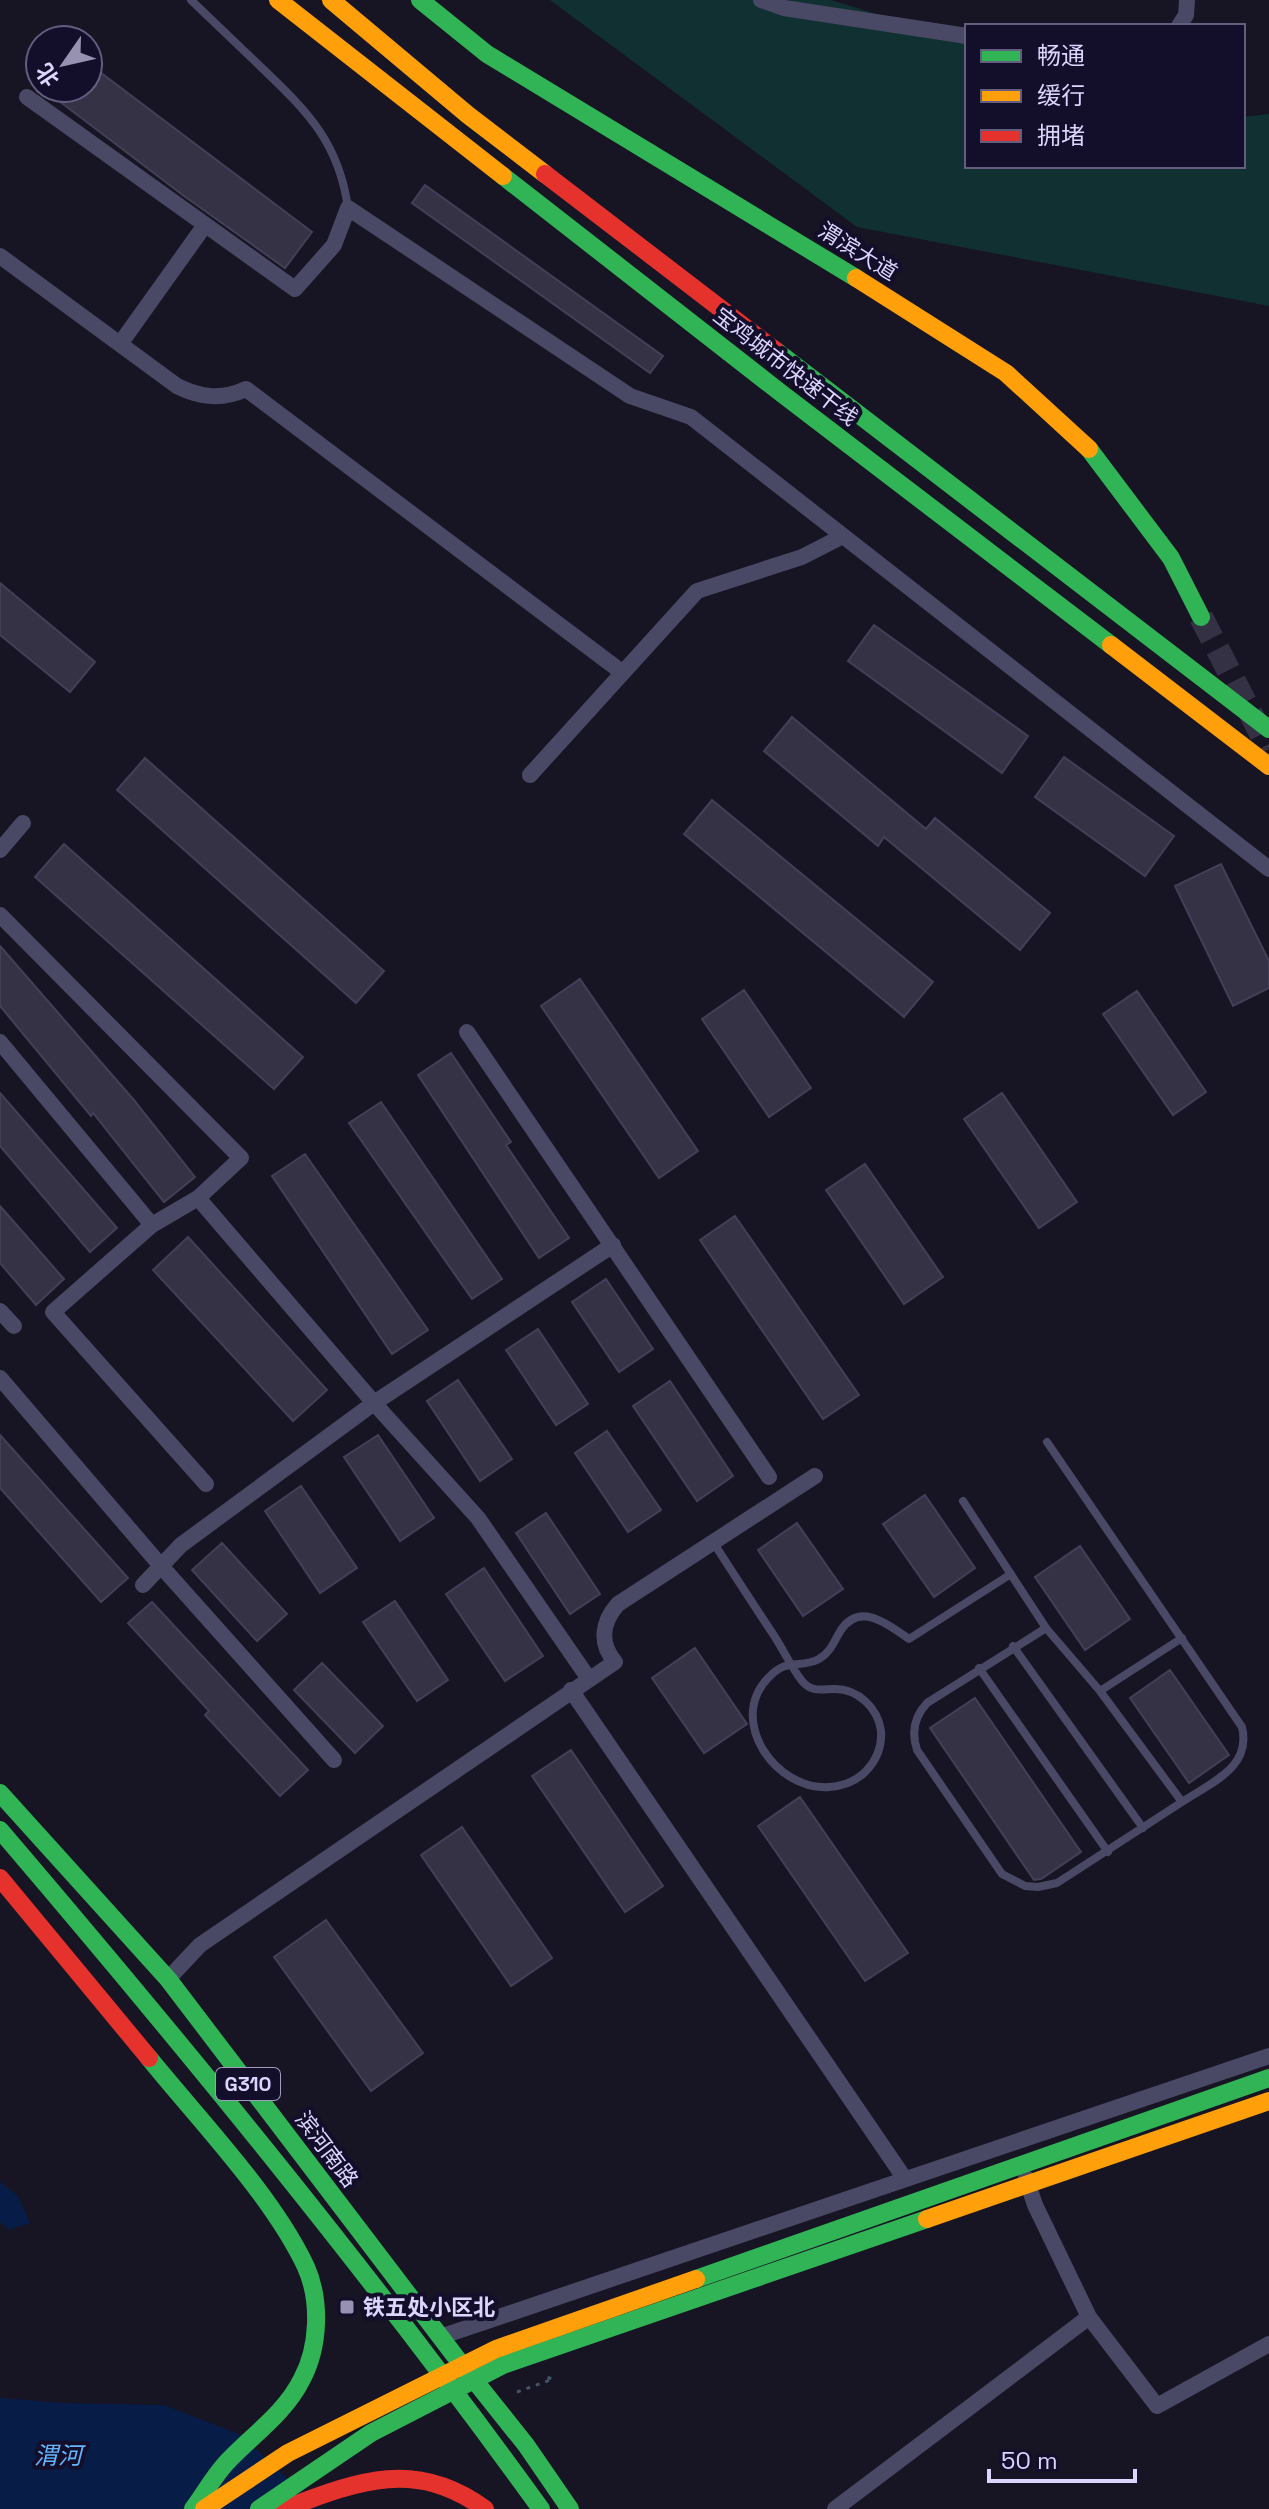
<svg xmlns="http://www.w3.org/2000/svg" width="1269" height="2509" viewBox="0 0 1269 2509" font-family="'Space Grotesk','Noto Sans SC',sans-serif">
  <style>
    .green { fill: #113032 }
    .water { fill: #071c47 }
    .building { fill: #363246; stroke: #433f57; stroke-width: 2 }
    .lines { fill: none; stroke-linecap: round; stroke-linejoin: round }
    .secondary-tunnel { stroke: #353145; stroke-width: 24; stroke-dasharray: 24 12; stroke-linecap: butt }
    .path { stroke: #445365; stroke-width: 3; stroke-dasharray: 4 6; stroke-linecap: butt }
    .lane { stroke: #4a4965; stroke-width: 8 }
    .street { stroke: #4a4965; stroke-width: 16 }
    .fast { stroke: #30b455; stroke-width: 18 }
    .slow { stroke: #ff9f0a; stroke-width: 18 }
    .jam { stroke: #e5322d; stroke-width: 18 }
    .fast-bridge { stroke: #30b455; stroke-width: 18 }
    .slow-bridge { stroke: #ff9f0a; stroke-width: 18 }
    .poi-dot { fill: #9792b2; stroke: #130e2a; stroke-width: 3 }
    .labels { text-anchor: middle; stroke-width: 8; stroke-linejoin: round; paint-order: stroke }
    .shield { fill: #130e2a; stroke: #a09abf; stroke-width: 2 }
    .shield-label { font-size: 20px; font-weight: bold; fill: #dcd6ff }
    .street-label { font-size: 22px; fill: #dcd6ff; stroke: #130e2a }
    .poi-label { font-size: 22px; font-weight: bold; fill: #dcd6ff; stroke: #130e2a; text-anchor: start }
    .water-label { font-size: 24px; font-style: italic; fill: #64b5ff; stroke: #130e2a }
  </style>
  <rect width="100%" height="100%" fill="#171424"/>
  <path class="green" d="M550 0H831L967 42V166H1243V117L1269 114V306L857 227Z"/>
  <path class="water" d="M0 2182 18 2196 30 2223 9 2230 0 2222Z
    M0 2398 64 2403 164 2405 241 2435 320 2509H0Z"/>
  <path class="building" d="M88 63 312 232 285 268 184 196 42 88H88Z
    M425 185 663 356 650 373 412 203Z
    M0 583 95 662 70 692 0 635Z
    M874 625 1028 736 1002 773 848 661Z
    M792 717 926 829 935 818 1050 913 1020 950 884 837 878 846 764 751Z
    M1064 757 1174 836 1145 876 1035 797Z
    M145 758 384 971 356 1003 117 790Z
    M712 800 933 982 904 1017 684 834Z
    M64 844 303 1057 274 1089 35 877Z
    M1221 864 1269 961V988L1233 1006 1175 886Z
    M0 946 133 1099 195 1177 164 1202 93 1113 91 1116 0 1006Z
    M580 979 698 1151 659 1178 541 1006Z
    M744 990 811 1088 769 1117 702 1019Z
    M1137 991 1206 1092 1173 1115 1103 1014Z
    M451 1053 511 1142 506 1145 569 1238 539 1258 418 1075Z
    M0 1093 117 1228 90 1252 0 1146Z
    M1002 1093 1077 1202 1039 1228 964 1119Z
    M381 1102 502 1279 472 1299 349 1123Z
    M305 1154 428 1330 392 1354 272 1176Z
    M865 1164 943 1277 904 1304 826 1190Z
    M0 1206 64 1279 36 1305 0 1263Z
    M735 1216 859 1395 823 1419 700 1240Z
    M188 1237 327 1390 293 1421 153 1270Z
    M606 1279 653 1349 619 1372 572 1302Z
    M538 1329 588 1404 556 1425 506 1350Z
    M458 1380 512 1459 480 1481 427 1401Z
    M670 1381 733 1476 697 1501 633 1406Z
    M607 1431 661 1510 628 1532 575 1453Z
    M0 1435 128 1578 101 1602 0 1488Z
    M378 1435 434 1518 400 1541 344 1457Z
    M301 1486 357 1568 320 1593 265 1511Z
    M925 1495 975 1568 934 1597 883 1524Z
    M546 1513 600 1594 570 1614 516 1533Z
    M797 1523 843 1589 803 1616 758 1550Z
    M222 1543 287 1614 257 1641 192 1570Z
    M1080 1546 1130 1619 1085 1650 1035 1577Z
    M484 1568 543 1656 505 1681 446 1594Z
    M395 1601 448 1680 417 1701 363 1622Z
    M152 1602 308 1770 280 1796 205 1715 209 1711 128 1623Z
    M695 1648 747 1724 704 1753 652 1678Z
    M322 1663 383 1726 355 1753 294 1690Z
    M1170 1670 1229 1755 1189 1783 1130 1698Z
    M975 1698 1081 1852 1041 1879 1034 1880 930 1728Z
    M571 1750 663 1886 625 1912 532 1776Z
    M800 1797 908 1953 865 1981 758 1826Z
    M462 1827 552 1958 511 1986 421 1855Z
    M326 1920 423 2053 371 2091 274 1957Z"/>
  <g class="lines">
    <path class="secondary-tunnel" d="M1201 617 1269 749"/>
    <path class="path" d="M517 2392 553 2379 542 2376"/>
    <path class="lane" d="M191 0C215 23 239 46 263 69 308 112 339 143 348 208
      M1047 1442 1242 1727C1252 1768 1210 1783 1182 1802
      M963 1501 1046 1628
      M713 1542C733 1573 753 1604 773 1634 783 1649 791 1667 802 1681 812 1693 822 1689 835 1689 858 1689 878 1708 881 1731 882 1745 877 1759 867 1770 857 1781 843 1786 829 1787 776 1791 726 1720 769 1677 788 1657 800 1669 819 1659 831 1652 834 1641 841 1630 860 1601 889 1625 909 1639L1011 1574
      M1046 1628 1100 1691 1182 1802 1057 1883 1038 1887 1025 1886 1002 1874 917 1750C911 1732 914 1717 927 1703Z
      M1013 1646 1143 1828
      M979 1668 1108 1852
      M1100 1691 1182 1638"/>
    <path class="street" d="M761 0 784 8 967 36
      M1179 26 1186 15 1187 0
      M27 97 295 289 334 245 348 208 630 396 691 417 1269 869
      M0 256 177 386C201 398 222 400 246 389L623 673
      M120 344 205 225
      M530 775 697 591 802 557 843 536
      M0 850 23 823
      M0 915 241 1158 198 1198 152 1225 53 1312 206 1484
      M467 1032 769 1477
      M0 1042 152 1225
      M198 1198 374 1403 478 1518 589 1679
      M0 1311 14 1326
      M0 1378 161 1566 334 1760
      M143 1585 181 1545 374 1403 613 1245
      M571 1690 905 2179
      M168 1979 200 1945 615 1662C599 1643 602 1622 618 1604L815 1476
      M1026 2178 1035 2205 1089 2317 1157 2406 1269 2344
      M440 2337 1269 2056
      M835 2509 1089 2317"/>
    <path class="fast" d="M420 0 487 54 856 278
      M503 176 781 393 1111 645
      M776 351 1269 729
      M1089 449 1171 558 1201 617
      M0 1793 168 1979 455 2356 526 2445 570 2509
      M0 1830C187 2049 372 2275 541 2509
      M149 2058C200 2121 272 2195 306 2267 321 2301 319 2347 302 2379 285 2413 255 2433 229 2460 215 2474 205 2493 193 2509"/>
    <path class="slow" d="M278 0 503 176
      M331 0 468 115 545 174
      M856 278 1006 373 1089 449
      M1111 645 1269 766"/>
    <path class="jam" d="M545 174 776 351
      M0 1878 149 2058
      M284 2509C358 2481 415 2458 485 2509"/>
    <path class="fast-bridge" d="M696 2279 1269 2078
      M259 2509 371 2433 503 2365 927 2219"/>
    <path class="slow-bridge" d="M927 2219 1269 2101
      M204 2509 288 2453 496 2349 696 2279"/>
  </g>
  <rect class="poi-dot" x="339" y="2299" width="16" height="16" rx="4"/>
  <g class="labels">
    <rect class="shield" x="216" y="2068" width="64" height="32" rx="6"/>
    <g class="shield-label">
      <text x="248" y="2091">G310</text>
    </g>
    <g class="street-label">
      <text transform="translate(858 251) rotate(32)" y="8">渭滨大道</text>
      <text transform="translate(786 366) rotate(38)" y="8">宝鸡城市快速干线</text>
      <text transform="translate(327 2149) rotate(53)" y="8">滨河南路</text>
    </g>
    <g class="poi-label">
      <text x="363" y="2315">铁五处小区北</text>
    </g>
    <g class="water-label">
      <text x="58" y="2464">渭河</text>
    </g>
  </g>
  <rect x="965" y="24" width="280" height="144" fill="#130e2a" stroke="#635e7f" stroke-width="2"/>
  <rect x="981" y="50" width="40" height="12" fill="#30b455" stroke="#635e7f" stroke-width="2"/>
  <text x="1037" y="64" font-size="24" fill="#dcd6ff">畅通</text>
  <rect x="981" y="90" width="40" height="12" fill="#ff9f0a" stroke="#635e7f" stroke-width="2"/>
  <text x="1037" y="104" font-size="24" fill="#dcd6ff">缓行</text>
  <rect x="981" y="130" width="40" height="12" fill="#e5322d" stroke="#635e7f" stroke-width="2"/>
  <text x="1037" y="144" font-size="24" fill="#dcd6ff">拥堵</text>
  <g transform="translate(64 64) rotate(236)"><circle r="38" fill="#130e2a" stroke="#635e7f" stroke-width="2"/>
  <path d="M0-6L14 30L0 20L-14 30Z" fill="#9792b2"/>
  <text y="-12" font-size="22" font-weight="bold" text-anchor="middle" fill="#dcd6ff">北</text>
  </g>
  <path d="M989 2469v12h146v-12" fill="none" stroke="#dcd6ff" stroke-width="4"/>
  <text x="1001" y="2469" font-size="24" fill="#dcd6ff" stroke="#130e2a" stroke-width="6" paint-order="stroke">50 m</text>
</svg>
